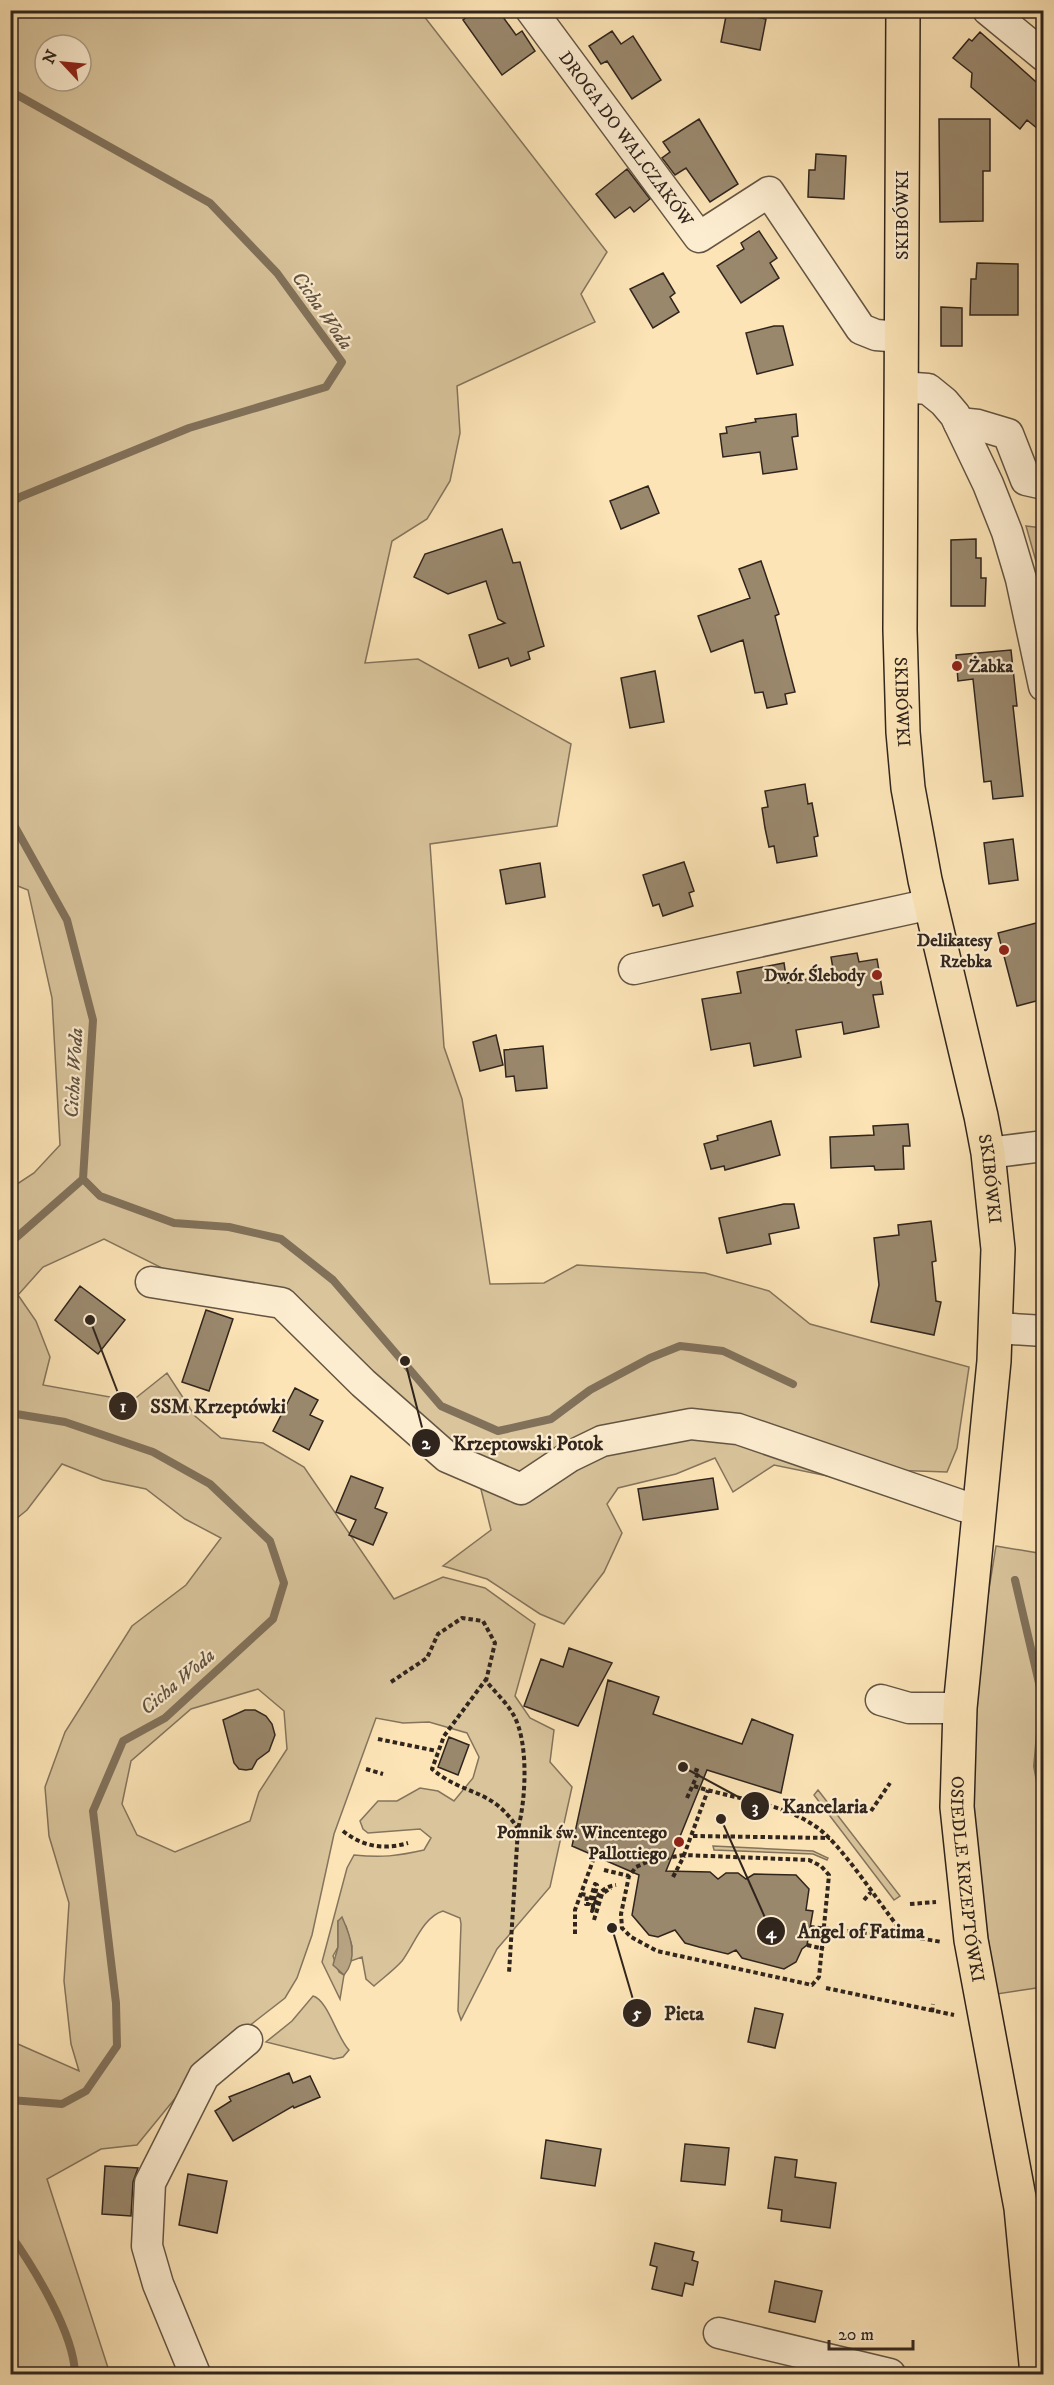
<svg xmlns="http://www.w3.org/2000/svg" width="1054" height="2385" viewBox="0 0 1054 2385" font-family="'IM FELL DW Pica',serif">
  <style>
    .green { fill: #d9c49c; stroke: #84745c; stroke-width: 1.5; fill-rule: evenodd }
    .water { fill: #b7a382; stroke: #81715a; stroke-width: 1.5 }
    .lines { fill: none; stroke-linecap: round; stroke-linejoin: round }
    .stream { stroke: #81715a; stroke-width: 8 }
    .building { fill: #9a886d; stroke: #30251d; stroke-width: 1.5 }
    .minor-casing { stroke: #635543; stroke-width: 33 }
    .major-casing { stroke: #30251d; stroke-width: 36 }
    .path { stroke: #30251d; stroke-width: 4; stroke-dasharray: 4.5 3; stroke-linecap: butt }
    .minor { stroke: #fdedd0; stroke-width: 30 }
    .major { stroke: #fce4b6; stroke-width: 33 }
    .poi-dot { fill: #8f2418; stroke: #fdedd0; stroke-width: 2 }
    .labels { text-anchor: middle; stroke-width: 4.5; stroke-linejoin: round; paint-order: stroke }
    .street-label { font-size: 18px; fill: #30251d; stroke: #fdedd0 }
    .poi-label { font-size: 18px; font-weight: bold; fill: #30251d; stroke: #fdedd0; text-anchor: end }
    .water-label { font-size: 20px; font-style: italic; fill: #5f5140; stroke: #fdedd0 }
    .leader { fill: none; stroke: #30251d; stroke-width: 2 }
    .callout-dot { fill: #30251d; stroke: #fdedd0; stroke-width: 2 }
    .mark-label { font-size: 18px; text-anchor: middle; font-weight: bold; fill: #fff }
    .callout-label { font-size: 20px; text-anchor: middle; font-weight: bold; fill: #30251d; stroke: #fdedd0; stroke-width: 4.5; stroke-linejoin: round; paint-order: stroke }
  </style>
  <rect width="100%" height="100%" fill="#fce4b6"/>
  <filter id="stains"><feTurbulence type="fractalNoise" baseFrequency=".00333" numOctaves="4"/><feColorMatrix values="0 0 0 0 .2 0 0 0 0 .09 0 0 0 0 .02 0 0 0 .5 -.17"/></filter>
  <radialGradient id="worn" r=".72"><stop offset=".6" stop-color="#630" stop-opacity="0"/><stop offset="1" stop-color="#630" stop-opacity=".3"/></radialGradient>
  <path class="green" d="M11 11H420L607 252 581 294 595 322 457 386 460 433 450 481 427 519 392 541 365 663 418 659 571 744 557 826 430 844 444 1047 462 1099 490 1284 544 1283 577 1265 705 1273 769 1291 810 1324 969 1367 957 1448 947 1472 888 1470 857 1482 774 1465 733 1492 715 1458 676 1474 618 1488 607 1504 622 1533 604 1572 564 1624 540 1614 487 1579 443 1566 491 1530 477 1473 269 1303 174 1274 104 1239 43 1267 18 1295 36 1321 50 1357 43 1385 132 1401 167 1373 195 1416 221 1438 263 1443 304 1467 394 1599 443 1577 485 1588 535 1624 515 1696 530 1718 554 1730 550 1762 572 1787 550 1887 497 1949 461 2020 458 2011 461 1924 460 1918 443 1911C423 1917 414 1945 402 1961 394 1970 383 1978 374 1986L366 1979 362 1957 351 1961 352 1946 346 1926 338 1921V1947L333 1956 339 1972 344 1975 340 1999 322 1962 347 1868 354 1855C382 1858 397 1856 424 1850L431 1838 420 1829 368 1833 363 1829 360 1821 378 1801H397L420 1788 438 1791 454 1801 473 1778 479 1757 467 1733 429 1722 403 1723 376 1718 334 1834 312 1935 297 1978 285 1998 208 2058 137 2145 101 2149 47 2179 110 2374H11V2041L79 2071 71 2044 64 1981 69 1903 49 1836 45 1787 65 1732 132 1626 186 1585 221 1538 185 1519 146 1489 103 1480 62 1464 27 1510 11 1523V1188L34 1173 60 1145 52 998 28 890 10 883ZM45 45H81V81H45ZM258 1689 284 1711 287 1749 259 1792 250 1821 175 1852 137 1835 122 1804 131 1761 191 1709Z
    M1026 526 1043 528V586Z
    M996 1546 1044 1554 1043 1987 997 1994C983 1914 973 1835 972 1754 972 1685 985 1614 996 1546Z
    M818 1790 900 1896 894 1900 814 1795Z
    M713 1846 813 1851 828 1858 827 1860 813 1854 714 1850Z
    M313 1996C328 2000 337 2038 349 2050L343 2057 334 2059 266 2042 292 2021Z"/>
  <path class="water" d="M342 1917C350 1935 359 1958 344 1975L333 1965 338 1947V1921Z"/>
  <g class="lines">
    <path class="stream" d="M10 91 210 203 277 273 342 362 326 387 189 428 20 497 10 504
      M10 818 67 920 93 1020 83 1179 10 1243
      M83 1179 100 1196 174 1223 229 1227 281 1239 333 1280 441 1406 498 1431 551 1419 590 1390 650 1358 680 1346 723 1351 793 1384
      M10 1413 65 1422 153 1452 210 1484 270 1541 284 1583 273 1619 165 1718 123 1741 93 1811 116 2003 117 2046 86 2091 62 2104 10 2100
      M1015 1580 1043 1700 1037 1766 1044 1804
      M10 2234C34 2268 74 2333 75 2374"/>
  </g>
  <path class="building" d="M476 10H498L516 35 522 31 535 51 502 75 463 20Z
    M727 11 766 19 760 50 721 42Z
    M612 31 621 44 633 36 661 80 632 99 607 61 601 64 589 46Z
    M980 32 1044 89V134L1027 120 1020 129 971 87 972 73 953 58 969 39 972 41Z
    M699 119 738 184 710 202 686 168 675 175 662 158 670 152 663 142Z
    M939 119H990V171H983V221L940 222Z
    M816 154 846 156 844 199 808 197 809 170H815Z
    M627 169 650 199 634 212 630 207 615 218 596 194Z
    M759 231 777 258 770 263 779 278 741 303 717 266 744 249 741 243Z
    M977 263 1018 264V315H970L971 279H976Z
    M663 273 675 293 670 297 679 312 653 328 630 289Z
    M941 307 962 308V346H941Z
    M774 326H783L793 365 757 374 746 333Z
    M796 414 798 436 792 437 797 469 763 474 760 452 723 457 720 434 727 433 726 427 756 422 755 419Z
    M648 486 659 513 621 529 610 501Z
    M502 529 513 563 520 562 544 646 528 652 530 659 511 666 508 658 479 668 469 635 505 623 498 619 486 581 448 594 414 577 425 554Z
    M976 539V558H981V578H986L985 606H951V540Z
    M761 561 779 614 775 616 795 692 785 694 787 704 767 708 763 692 755 693 743 640 711 652 698 616 750 598 739 569Z
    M1011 650 1017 706H1013L1023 796 993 799 991 781 984 782 973 679 958 681 956 655Z
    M655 671 664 722 630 728 621 678Z
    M805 784 808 804 812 803 818 836 814 837 817 856 777 863 774 846 769 847 765 828 762 808 768 807 765 791Z
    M1013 839 1018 880 989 884 984 843Z
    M684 862 694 891 689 893 693 906 663 916 659 904 653 906 643 875Z
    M540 863 545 897 506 904 500 870Z
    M1044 921V999L1017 1006 998 933Z
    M857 953 859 962 877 959 883 994 873 995 879 1027 844 1034 842 1022 796 1030 801 1057 754 1066 750 1043 711 1050 702 999 741 993 737 972 784 963 787 983 834 974 831 957Z
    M496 1035 503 1065 480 1071 473 1042Z
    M543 1046 547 1088 516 1091 514 1076 506 1077 504 1050Z
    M771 1121 780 1155 725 1170 724 1166 711 1169 704 1144 718 1140 717 1136Z
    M908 1124 910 1146H903L904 1169 875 1170 874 1166 831 1168 830 1137 874 1135 873 1126Z
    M784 1204H794L799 1228 769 1234 771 1244 727 1253 719 1218Z
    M931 1221 936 1261 932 1262 936 1301 941 1302 934 1335 871 1322 879 1285 874 1238 899 1235 898 1225Z
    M80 1286 125 1320 98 1354 55 1320Z
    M206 1310 233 1319 209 1391 182 1382Z
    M295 1388 318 1400 310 1415 323 1421 309 1450 273 1431Z
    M351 1476 383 1488 375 1508 387 1513 373 1545 349 1535 356 1520 336 1512Z
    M713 1478 718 1509 643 1520 638 1489Z
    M569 1648 612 1663 578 1726 524 1706 541 1659 563 1667Z
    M608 1680 659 1697 653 1714 742 1744 752 1719 793 1735 781 1793 707 1770 666 1871 710 1872 718 1879 726 1873H738L746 1879 754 1874 796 1875 809 1889 806 1910 813 1911 807 1945 802 1949 796 1962 784 1969 742 1958 736 1950 728 1954 699 1947 685 1943 675 1930 658 1937 649 1935 632 1915 639 1875 572 1846Z
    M245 1710H255L266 1716 272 1724 275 1735 269 1751 257 1760 252 1769 246 1770 239 1769 234 1763 223 1720Z
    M449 1737 469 1745 458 1775 438 1767Z
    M755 2008 783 2014 775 2048 748 2042Z
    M289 2073 293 2083 310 2076 320 2097 294 2108 293 2106 233 2141 215 2111 231 2101 229 2097Z
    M546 2140 601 2149 595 2186 541 2178Z
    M685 2144 729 2148 725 2185 681 2181Z
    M775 2157 797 2160 795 2177 836 2183 830 2228 781 2221 782 2210 768 2208Z
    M105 2166 138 2168 133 2182 131 2216 102 2214Z
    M188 2174 227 2181 217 2233 179 2225Z
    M655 2243 694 2252 692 2260 698 2262 693 2285 685 2283 682 2296 652 2289 657 2267 650 2265Z
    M775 2281 822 2291 815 2322 769 2312Z"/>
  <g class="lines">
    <defs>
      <g id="minor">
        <path id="s1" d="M531 10 699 237 769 192 861 329 876 335 901 337"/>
        <path d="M988 10 1044 56"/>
        <path d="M901 387 928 389 944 402 955 415 988 484 1007 532 1021 579 1044 686"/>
        <path d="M959 423 978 425 1008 434 1026 480 1044 484"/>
        <path d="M634 969 931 904"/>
        <path d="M988 1153 1044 1146"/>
        <path d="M151 1282 282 1303 363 1383 447 1457 521 1489 569 1457 602 1441 691 1424 738 1429 963 1506 980 1508"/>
        <path d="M996 1328 1044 1331"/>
        <path d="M881 1700 909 1708H960"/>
        <path d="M719 2333 890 2374"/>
        <path d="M195 2374 158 2284 147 2246 150 2183 204 2076 247 2040"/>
      </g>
      <g id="major">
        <path id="s2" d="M903 10 900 630 903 732 908 788 925 880 981 1116 988 1153 998 1249 994 1361 960 1708 957 1807 971 1940 1021 2208 1037 2374"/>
      </g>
    </defs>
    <use href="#minor" class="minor-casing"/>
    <use href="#major" class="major-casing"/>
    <path class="path" d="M487 1678 444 1736 432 1769C465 1797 492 1787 518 1829L509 1973
      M391 1682 427 1658 438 1634 462 1618 483 1621 495 1643 486 1681C495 1692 506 1702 513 1714 529 1741 526 1799 518 1829
      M378 1739 437 1751
      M366 1769 383 1774
      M694 1786C733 1799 780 1802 815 1826 840 1842 878 1902 899 1928L912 1937 942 1942
      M687 1798 699 1771 693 1769
      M871 1811 890 1783
      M343 1831C363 1847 384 1850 408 1843
      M693 1836 830 1838
      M684 1855 649 1861 636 1867 629 1876 621 1914 622 1928 631 1937 657 1951 812 1985 819 1977 829 1875 821 1866 809 1860 684 1855 708 1790
      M604 1870 629 1876
      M673 1877 684 1856
      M581 1894 587 1895 586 1904H589L595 1884 597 1885 592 1911C598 1896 599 1888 616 1885
      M864 1900 871 1892
      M910 1904 936 1902
      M594 1920 602 1894 611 1888
      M810 1927 884 1935 899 1928
      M575 1934V1910L595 1855
      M807 1945 824 1949
      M826 1988 954 2015
      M932 2012 933 2004"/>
    <use href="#minor" class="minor"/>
    <use href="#major" class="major"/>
  </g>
  <g class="poi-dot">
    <circle cx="957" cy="666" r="6"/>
    <circle cx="1004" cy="950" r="6"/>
    <circle cx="877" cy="975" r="6"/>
    <circle cx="679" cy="1842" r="6"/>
  </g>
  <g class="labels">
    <g class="street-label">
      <text dy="6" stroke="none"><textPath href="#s1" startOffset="160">DROGA DO WALCZAKÓW</textPath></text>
      <text transform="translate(902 215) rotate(-90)" y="6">SKIBÓWKI</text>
      <text dy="6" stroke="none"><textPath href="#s2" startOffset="692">SKIBÓWKI</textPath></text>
      <text dy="6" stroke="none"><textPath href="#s2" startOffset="1178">SKIBÓWKI</textPath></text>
      <text dy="6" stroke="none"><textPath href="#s2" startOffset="1881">OSIEDLE KRZEPTÓWKI</textPath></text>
    </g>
    <g class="poi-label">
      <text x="969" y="672" text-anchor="start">Żabka</text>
      <text x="992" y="946">Delikatesy<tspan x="992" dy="21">Rzebka</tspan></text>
      <text x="865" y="981">Dwór Ślebody</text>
      <text x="667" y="1838">Pomnik św. Wincentego<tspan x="667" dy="21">Pallottiego</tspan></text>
    </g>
    <g class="water-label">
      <text transform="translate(323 310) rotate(55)" y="7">Cicha Woda</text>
      <text transform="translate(73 1073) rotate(-87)" y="7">Cicha Woda</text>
      <text transform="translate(177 1681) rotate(-40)" y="7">Cicha Woda</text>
    </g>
  </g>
  <path class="leader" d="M90 1320L123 1406M405 1361L426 1443M683 1767L755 1806M721 1819L771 1931M612 1928L637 2013"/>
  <g class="callout-dot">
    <circle cx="90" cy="1320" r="6"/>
    <circle cx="405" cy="1361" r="6"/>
    <circle cx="683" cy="1767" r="6"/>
    <circle cx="721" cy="1819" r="6"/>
    <circle cx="612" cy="1928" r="6"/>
    <circle cx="123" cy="1406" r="15"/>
    <circle cx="426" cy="1443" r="15"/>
    <circle cx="755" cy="1806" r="15"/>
    <circle cx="771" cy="1931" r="15"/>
    <circle cx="637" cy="2013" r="15"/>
  </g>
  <g class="mark-label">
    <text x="123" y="1412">1</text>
    <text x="426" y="1449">2</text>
    <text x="755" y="1813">3</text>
    <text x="771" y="1938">4</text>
    <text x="637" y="2019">5</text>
  </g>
  <g class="callout-label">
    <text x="218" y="1413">SSM Krzeptówki</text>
    <text x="528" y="1450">Krzeptowski Potok</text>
    <text x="825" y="1813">Kancelaria</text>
    <text x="861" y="1938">Angel of Fatima</text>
    <text x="684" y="2020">Pieta</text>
  </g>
  <rect width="1054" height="2385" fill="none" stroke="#fce4b6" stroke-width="36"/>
  <rect x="12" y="12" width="1030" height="2361" fill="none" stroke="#30251d" stroke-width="3"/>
  <rect x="18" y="18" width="1018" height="2349" fill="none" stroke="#30251d" stroke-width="1.5"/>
  <g transform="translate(63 63) rotate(296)"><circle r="28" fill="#fdedd0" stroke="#ab9d88" stroke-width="1.5"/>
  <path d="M0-4.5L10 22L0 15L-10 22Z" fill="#8f2418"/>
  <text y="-9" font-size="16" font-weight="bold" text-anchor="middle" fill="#30251d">N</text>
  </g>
  <path d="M829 2340v9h84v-9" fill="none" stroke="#30251d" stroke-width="3"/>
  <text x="838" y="2340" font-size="18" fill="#30251d" stroke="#fdedd0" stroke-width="4.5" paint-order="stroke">20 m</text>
  <rect width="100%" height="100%" filter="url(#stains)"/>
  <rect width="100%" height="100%" fill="url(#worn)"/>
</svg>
